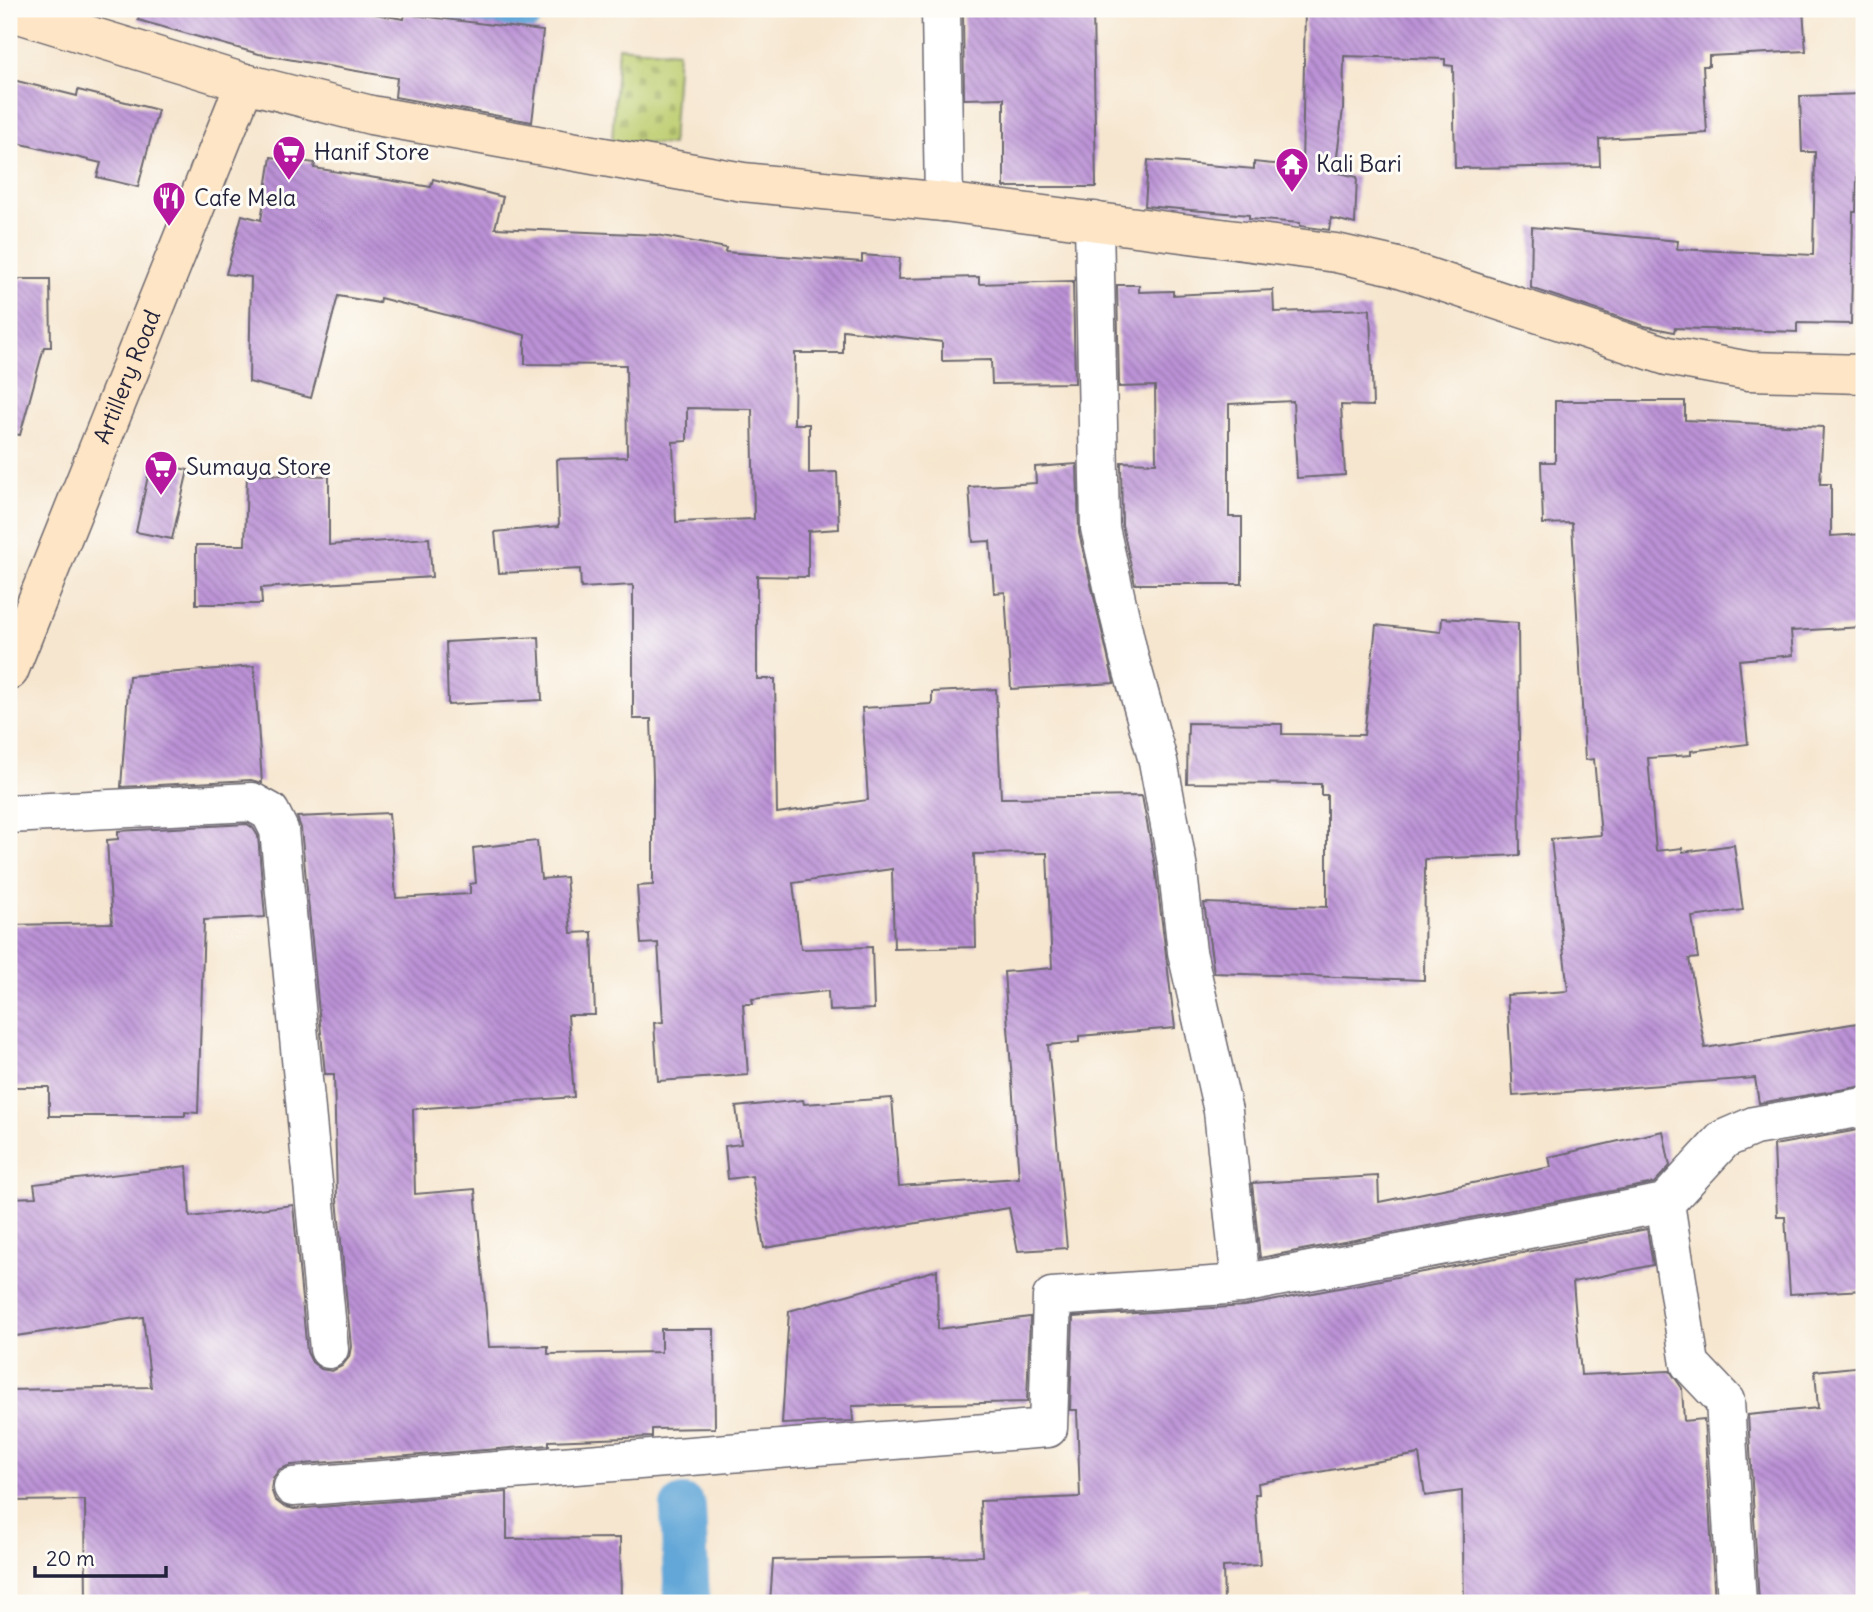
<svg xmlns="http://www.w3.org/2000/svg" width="1873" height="1612" viewBox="0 0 1873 1612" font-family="Delius,sans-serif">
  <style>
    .cemetery { fill: url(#cemetery-stones); stroke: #707856; stroke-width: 2 }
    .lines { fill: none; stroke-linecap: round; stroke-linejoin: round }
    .canal { stroke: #63a7d8; stroke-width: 46 }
    .building { fill: url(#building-back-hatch); fill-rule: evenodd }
    .street-casing { stroke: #6c676f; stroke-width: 41 }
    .secondary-casing { stroke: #6c676f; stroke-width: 41 }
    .street { stroke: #fff; stroke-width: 38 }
    .secondary { stroke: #fde5c5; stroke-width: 38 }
    .labels { text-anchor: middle; stroke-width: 6; stroke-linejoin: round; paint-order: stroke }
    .poi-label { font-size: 23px; fill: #22223b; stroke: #fdfcf7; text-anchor: start }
    .street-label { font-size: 23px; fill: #22223b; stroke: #fdfcf7 }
  </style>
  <defs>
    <pattern id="cemetery-stones" width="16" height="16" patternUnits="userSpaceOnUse" patternTransform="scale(1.75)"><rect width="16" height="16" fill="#bece71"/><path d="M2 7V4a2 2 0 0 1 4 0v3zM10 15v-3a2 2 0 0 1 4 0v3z" fill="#a3b163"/></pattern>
    <pattern id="building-back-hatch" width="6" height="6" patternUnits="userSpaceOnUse" patternTransform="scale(1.75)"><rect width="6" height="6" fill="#bb92d6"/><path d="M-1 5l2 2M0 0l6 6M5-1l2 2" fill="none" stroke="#9877af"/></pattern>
  </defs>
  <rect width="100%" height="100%" fill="#fdfcf7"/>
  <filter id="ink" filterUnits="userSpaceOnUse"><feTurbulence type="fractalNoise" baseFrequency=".0143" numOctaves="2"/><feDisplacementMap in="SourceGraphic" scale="14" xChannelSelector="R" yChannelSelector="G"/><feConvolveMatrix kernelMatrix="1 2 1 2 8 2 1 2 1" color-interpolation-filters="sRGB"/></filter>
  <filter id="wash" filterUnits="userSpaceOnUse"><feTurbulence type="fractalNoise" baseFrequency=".00686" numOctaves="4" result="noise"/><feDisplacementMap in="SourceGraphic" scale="28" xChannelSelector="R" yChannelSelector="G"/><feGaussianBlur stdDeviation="1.57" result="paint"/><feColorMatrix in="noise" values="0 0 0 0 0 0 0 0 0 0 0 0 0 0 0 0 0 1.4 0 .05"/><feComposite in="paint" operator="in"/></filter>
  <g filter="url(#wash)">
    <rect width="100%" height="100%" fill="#f6e6cf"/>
    <path class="cemetery" d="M618 47 678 52 672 145 612 141Z"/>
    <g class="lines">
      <path class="canal" d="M471 9 487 12 523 9
        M683 1508 687 1603"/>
    </g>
    <g id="blocks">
      <path class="building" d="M140 9H345L404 19 405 14 543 31 532 122 395 97 397 78 259 54 138 20Z
        M963 9H1093L1096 187H1004V98L964 99Z
        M1305 9H1803L1806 51 1709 56V66H1703L1707 133 1599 139 1600 166 1455 168 1453 66 1445 65V59L1344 56 1343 109 1335 172 1357 177 1355 224 1331 218 1329 230 1300 226V223L1249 219V215L1145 206 1148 160 1254 169V162L1302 167Z
        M9 79 77 96 78 90 158 110 138 187 97 177 101 163 9 141Z
        M1862 94 1864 150H1858L1856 212H1853L1851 324 1797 323V332L1675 328 1674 332 1645 326 1531 288 1532 227 1678 241 1677 249 1813 255 1815 152H1802L1800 96Z
        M271 157 315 163 314 168 431 187 433 179 503 197 495 228 657 235 726 248 725 252 862 262V255L900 258 898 279 979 277V284L1073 281 1075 383 992 384 991 360 942 361V342L843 330V353H795L794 424H809V473L837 472 839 529 808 531V577L757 576V679H775L777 813 868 800 862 708 932 704V692L996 689 1001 798 1142 796 1155 866 1175 1028 1079 1036V1042L1048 1045 1067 1248 1018 1251 1009 1208 764 1248 752 1176 728 1179 725 1146 741 1144 736 1107 803 1100 804 1104 892 1098 899 1186 1019 1178 1004 972 1052 968 1047 853 974 854 976 947 894 949 892 869 793 883 801 949 872 947 874 1009 829 1011 828 991 752 999 753 1004H743L748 1075 658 1081 654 1023 663 1022 658 943 641 944 637 886 653 885V777L651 719H633V585L581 588 580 569 499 573 495 532 559 526 557 459 627 457 626 365 525 364V335L380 298 379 303 338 296 311 398 249 382 251 277 226 274 242 215 261 220ZM687 408 752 409 754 519 676 522 673 442 687 441Z
        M9 279H50L51 347H44L20 435 9 433Z
        M1117 285H1139V292L1173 291V295L1273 290 1274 312 1370 309 1373 406 1341 405 1345 475 1297 478 1293 401 1229 404V517H1242V584H1135L1122 525 1121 462 1156 463 1155 386 1119 387Z
        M1555 401H1685V420L1823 427 1820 484H1831V536L1864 534V627L1791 631 1793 655 1739 660 1748 744 1691 751V755L1648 758 1656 851 1682 848 1683 852 1734 845 1743 910 1692 917 1698 958 1689 959 1705 1048 1864 1022V1086L1759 1103 1755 1078 1513 1096 1507 995 1568 991 1551 839 1601 835 1594 759 1585 760 1572 523 1543 524 1541 462H1555Z
        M151 462 188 470 172 539 136 532Z
        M1077 464 1079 533 1114 683 1011 689 1005 592 994 593 990 541 973 542 969 487 1036 483 1035 467Z
        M247 474 329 476V545L429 538 432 577 261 588 262 604H196V545H245Z
        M1442 618 1518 623 1520 855 1425 859 1424 980 1214 973 1204 903 1327 907V795H1321V784L1187 783 1188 723 1282 724V734L1364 735 1376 625 1441 632Z
        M539 637 542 700 448 705 446 642Z
        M254 666 262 783 251 780 121 787 129 676Z
        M389 813 396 898 470 894V884L476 883 473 848 537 841 541 879 566 877 571 933 592 932 595 1015H568L574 1097 413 1109 415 1194 475 1189 489 1347 548 1346V1354L661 1352V1329H714L715 1428 652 1429V1437L549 1441V1445L291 1465 280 1469 273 1478 271 1489 275 1500 283 1506 294 1509 507 1492V1539L620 1538 621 1603H86L85 1500 9 1501V1390L151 1387 143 1317 9 1337V1198L36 1197 34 1184 187 1166 190 1217 293 1205 307 1352 312 1362 321 1369 332 1371 342 1366 349 1357 351 1347 337 1199 334 1074H325L301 828 297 817Z
        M247 824 253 828 258 836 265 917 204 920 198 1113 185 1112V1116H49V1087H9V925L112 923 107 840 118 839V831Z
        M1864 1129V1290L1790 1294 1785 1217H1777L1774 1145Z
        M1663 1131 1670 1166 1654 1183 1260 1258 1252 1183 1378 1176 1379 1202 1551 1167 1549 1157Z
        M1647 1229 1653 1265 1573 1282 1581 1375 1670 1371 1682 1388 1684 1421 1704 1419 1715 1603H1464L1462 1491 1425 1496 1419 1454 1258 1483 1259 1494H1255L1260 1565 1223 1567 1224 1603H1088V1599L996 1603H770L773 1560 982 1556 980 1501 1080 1497 1077 1410H1070L1073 1317 1245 1306Z
        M937 1270 938 1329 1030 1317 1027 1402 852 1406 853 1421 782 1424 789 1311Z
        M1864 1366V1603H1759L1748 1415 1818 1408 1815 1371Z"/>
    </g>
  </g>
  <g filter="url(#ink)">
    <use href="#blocks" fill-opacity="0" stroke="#6c676f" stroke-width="2"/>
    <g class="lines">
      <defs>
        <path id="street" d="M941 9 944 202
          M1094 221 1100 528 1129 657 1158 761 1177 863 1187 952 1223 1111 1241 1284
          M9 814 252 802 270 812 279 830 329 1349
          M1665 1203 1690 1364 1725 1401 1737 1603
          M293 1487 1048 1428 1052 1297 1241 1284 1665 1203 1724 1139 1754 1126 1864 1107"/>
        <g id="secondary">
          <path d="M9 11 245 83 371 115 743 182 944 202 1336 253 1394 266 1667 356 1749 371 1864 374"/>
          <path id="s1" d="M9 671 245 83"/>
        </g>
      </defs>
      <use href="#street" class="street-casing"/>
      <use href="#secondary" class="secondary-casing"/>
      <use href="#street" class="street"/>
      <use href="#secondary" class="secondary"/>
    </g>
  </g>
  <defs>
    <symbol id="supermarket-pin" viewBox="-11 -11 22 30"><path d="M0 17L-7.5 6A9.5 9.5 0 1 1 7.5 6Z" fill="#b5179e" stroke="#fdfcf7"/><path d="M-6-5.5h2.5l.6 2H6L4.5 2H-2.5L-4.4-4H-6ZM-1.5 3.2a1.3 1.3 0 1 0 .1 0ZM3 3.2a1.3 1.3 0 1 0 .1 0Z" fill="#fff"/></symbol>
    <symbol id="temple-pin" viewBox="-11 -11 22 30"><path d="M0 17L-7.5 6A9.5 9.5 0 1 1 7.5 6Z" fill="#b5179e" stroke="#fdfcf7"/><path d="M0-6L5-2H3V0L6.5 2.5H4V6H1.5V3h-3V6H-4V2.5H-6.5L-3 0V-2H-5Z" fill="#fff"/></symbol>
    <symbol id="restaurant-pin" viewBox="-11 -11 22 30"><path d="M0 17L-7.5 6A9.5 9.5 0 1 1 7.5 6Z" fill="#b5179e" stroke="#fdfcf7"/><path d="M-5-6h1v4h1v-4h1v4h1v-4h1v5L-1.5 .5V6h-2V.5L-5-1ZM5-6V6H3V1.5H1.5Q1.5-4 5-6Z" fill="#fff"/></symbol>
  </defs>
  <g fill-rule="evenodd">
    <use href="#supermarket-pin" x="270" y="133" width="38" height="52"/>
    <use href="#temple-pin" x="1273" y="145" width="38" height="52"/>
    <use href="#restaurant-pin" x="150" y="179" width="38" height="52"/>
    <use href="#supermarket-pin" x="142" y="448" width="38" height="52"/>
  </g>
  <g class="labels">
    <g class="poi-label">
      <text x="314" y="160">Hanif Store</text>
      <text x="1316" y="172">Kali Bari</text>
      <text x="194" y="206">Cafe Mela</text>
      <text x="186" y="475">Sumaya Store</text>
    </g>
    <g class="street-label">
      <text dy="8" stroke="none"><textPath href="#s1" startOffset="317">Artillery Road</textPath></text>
    </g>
  </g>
  <rect width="1873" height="1612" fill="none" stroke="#fdfcf7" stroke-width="35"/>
  <path d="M35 1566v10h131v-10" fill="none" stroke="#22223b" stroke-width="3.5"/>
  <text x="46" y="1566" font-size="21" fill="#22223b" stroke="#fdfcf7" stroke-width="5" paint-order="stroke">20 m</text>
</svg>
